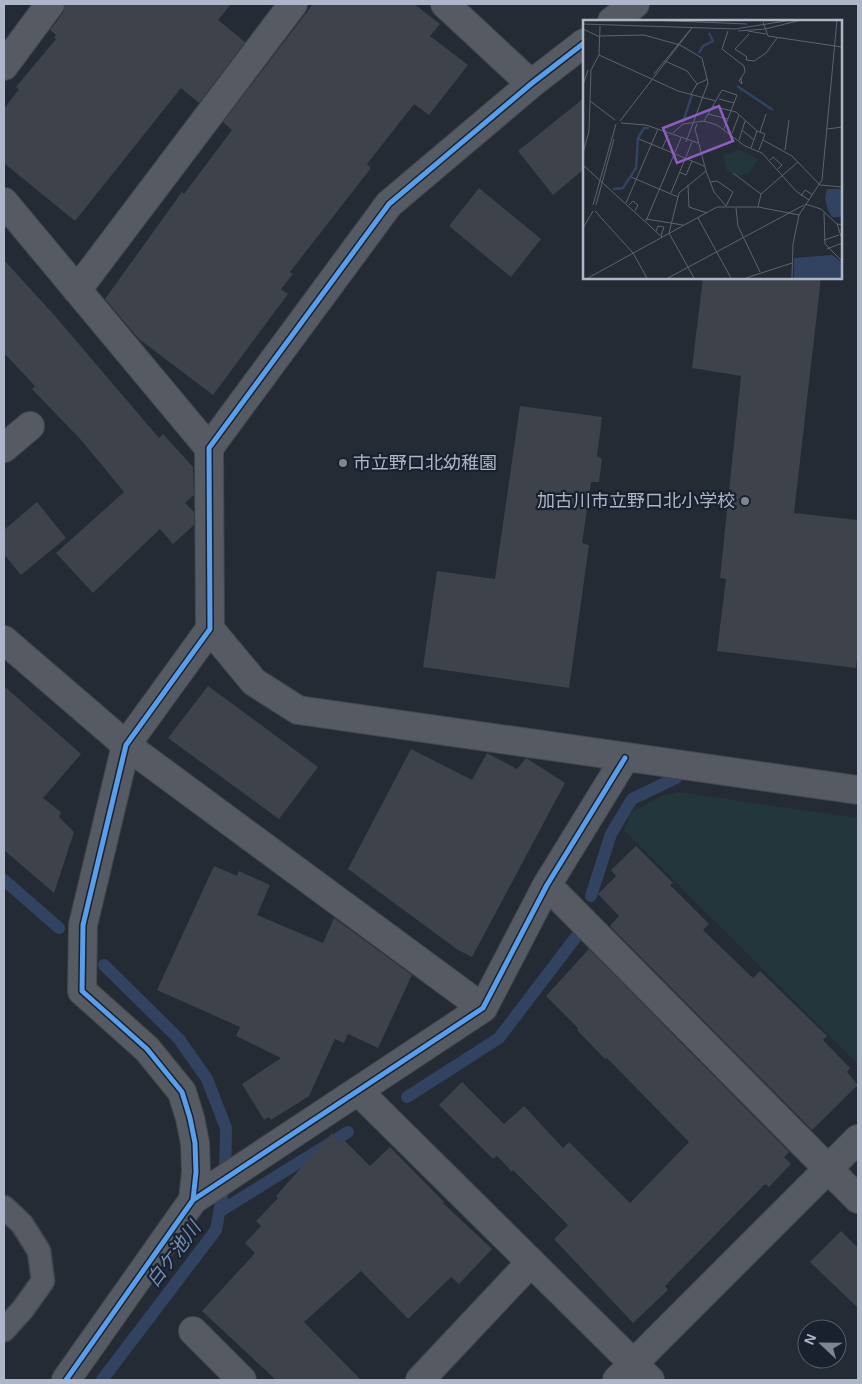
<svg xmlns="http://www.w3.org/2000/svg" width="862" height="1384" viewBox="0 0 862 1384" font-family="Arial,'Noto Sans JP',sans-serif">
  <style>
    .green { fill: #22363b }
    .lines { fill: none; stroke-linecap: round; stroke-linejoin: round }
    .stream { stroke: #314360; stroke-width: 12 }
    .building { fill: #3d424b }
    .service-casing { stroke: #42464e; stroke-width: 25 }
    .minor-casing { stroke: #42464e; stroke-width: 30 }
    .service { stroke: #565a62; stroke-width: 22 }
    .minor { stroke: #565a62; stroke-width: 28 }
    .cycleway-casing { stroke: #19212f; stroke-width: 8 }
    .cycleway { stroke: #5a9eea; stroke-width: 5 }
    .poi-dot { fill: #7e8694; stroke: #19212f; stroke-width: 2 }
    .labels { text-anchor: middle; stroke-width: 4.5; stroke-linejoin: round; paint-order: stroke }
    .poi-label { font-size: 18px; fill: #aeb7c7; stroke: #19212f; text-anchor: start }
    .water-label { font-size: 19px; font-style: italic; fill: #748cb2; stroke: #19212f }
    .inset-river { fill: none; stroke: #314360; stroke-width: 2.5 }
    .inset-road { fill: none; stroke: #5c636f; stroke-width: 1 }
    .view { fill: #8d5dc2; fill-opacity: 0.15; stroke: #8d5dc2; stroke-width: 2.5 }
    .inset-edge { fill: none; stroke: #aeb7c7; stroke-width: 2.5 }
  </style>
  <rect width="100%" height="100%" fill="#252b35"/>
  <path class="green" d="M678 792 858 818V1064L624 830 631 813 661 796Z"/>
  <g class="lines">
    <path class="stream" d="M4 880 59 928
      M591 896 611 834 632 799 676 778
      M407 1097 499 1038 579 933
      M219 1212 348 1132
      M102 1380 216 1230 225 1179 226 1128 207 1079 179 1039 104 965"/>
  </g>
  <path class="building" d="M65 4H231L218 20 245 42 199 103 181 88 75 221 4 163V109L19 89 16 87 56 39 54 37 56 35 50 30 63 13Z
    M313 4H414L440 24 430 36 468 65 429 115 414 104 367 164 371 168 290 272 293 274 281 289 288 294 213 395 139 339 105 299 182 192 184 194 232 130 223 122Z
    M584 98V169L553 195 518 151Z
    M479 188 541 239 511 277 449 226Z
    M4 260 55 316 159 438 163 434 193 467 194 495 185 503 194 512V525L173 544 160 529 93 593 56 553 124 492 82 441 32 389 35 386 4 353Z
    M703 278H821L794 513 858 520V650L856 668 717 651 726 579 720 578 741 376 692 368Z
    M520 406 602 417 597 456 602 459 599 482H591L582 543 589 545 569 688 423 667 437 571 495 579Z
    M37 502 66 538 21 575 4 554V530Z
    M4 686 81 754 43 798 61 812 59 817 74 832 54 893 4 850Z
    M208 686 318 767 279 819 168 738Z
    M411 749 472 780 487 753 517 769 526 758 565 783 472 957 458 950 348 869Z
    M636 846 673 883 670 885 709 924 703 930 753 978 760 971 827 1036 823 1040 850 1068 847 1072 858 1085 812 1130 610 926 619 916 598 894 616 876 611 870Z
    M214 866 237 876 239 871 270 885 257 915 323 943 334 918 412 975 378 1048 348 1034 344 1043 335 1039 309 1096 271 1120 269 1117 264 1120 242 1084 281 1058 236 1036 240 1027 157 990Z
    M589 949 789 1152 784 1157 791 1164 769 1187 765 1184 665 1286 668 1290 633 1323 554 1239 568 1225 513 1170 512 1172 497 1156 493 1159 439 1105 462 1082 504 1124 524 1106 563 1148 569 1142 630 1203 689 1142 607 1058 605 1059 577 1030 578 1028 546 996Z
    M332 1133 339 1143 343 1139 370 1166 390 1147 444 1202 443 1203 492 1249 459 1284 451 1277 408 1319 361 1271 304 1322 361 1380H276L202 1311 255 1253 245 1243 261 1226 256 1221 278 1198 276 1196Z
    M841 1231 858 1248V1308L810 1262Z"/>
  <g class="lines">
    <defs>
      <path id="service" d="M4 1207 22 1224 39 1251 43 1281 23 1309 4 1330"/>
      <path id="minor" d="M445 4 531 84
        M612 21 635 4
        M4 66 50 4
        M4 202 209 448
        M77 290 293 4
        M4 448 30 426
        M210 629 254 682 298 710 858 790
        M4 640 126 745 483 1008
        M547 885 858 1199
        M358 1091 650 1380
        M193 1200 196 1172 195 1143 190 1118 182 1092 147 1049 82 991 83 925 126 745 210 629 209 448 389 204 531 84 584 43
        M193 1331 242 1380
        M66 1380 193 1200 483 1008 547 885 625 758
        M420 1380 531 1262
        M617 1380 858 1139"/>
    </defs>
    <use href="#service" class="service-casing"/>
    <use href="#minor" class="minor-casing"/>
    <use href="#service" class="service"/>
    <use href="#minor" class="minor"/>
    <defs>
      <path id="cycleway" d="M193 1200 196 1172 195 1143 190 1118 182 1092 147 1049 82 991 83 925 126 745 210 629 209 448 389 204 531 84 584 43
        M66 1380 193 1200 483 1008 547 885 625 758"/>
    </defs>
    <use href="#cycleway" class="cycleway-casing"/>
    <use href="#cycleway" class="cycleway"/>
  </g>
  <g class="poi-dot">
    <circle cx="343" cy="463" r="5"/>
    <circle cx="745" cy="501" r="5"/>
  </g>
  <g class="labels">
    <g class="poi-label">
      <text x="353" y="469">市立野口北幼稚園</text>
      <text x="735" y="507" text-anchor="end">加古川市立野口北小学校</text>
    </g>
    <g class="water-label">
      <text transform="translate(173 1254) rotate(-53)" y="7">白ケ池川</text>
    </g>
  </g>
  <g transform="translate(583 20)">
    <rect width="259" height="259" fill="#252b35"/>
    <path d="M157 130 175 139 166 153 155 156 144 151 140 135Z" fill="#22363b"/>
    <path d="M244 169H259V197H249L245 190 242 179ZM249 235 259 242V258H211V238Z" fill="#314360"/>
    <path class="inset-river" d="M116 33 120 26 130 21 126 13M154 66 190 90M100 102 109 75M30 169 40 168 53 148 55 118 61 108H66"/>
    <path class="inset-road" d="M67 0 164 4M180 2 185 16 259 27M0 4 152 9 209 0M0 9 17 17M182 9 218 0M145 11 139 29 161 46 162 52 156 61 159 64 158 58M155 11 182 9M165 11 183 14M166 14 152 29 164 37 163 40 171 41 183 33 194 18M17 16 61 15 97 25 119 38 125 63 103 122M16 35 95 71 133 81M82 41 104 51 114 64M71 54 107 10M0 65 5 50M108 74 114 64 125 59M136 79 151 83M7 81 32 100M129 86 153 92 174 111 168 128M125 94 145 99M37 101 109 8M121 101 139 70 154 75 141 109M38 103 63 105 115 123M114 104 112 109 123 151 131 172 143 186M244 109 259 107M159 110 171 120M174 111 182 114 176 130M177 112 183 94M90 113 100 104 121 101 134 105 162 126 179 133 213 171 226 180M149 113 156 95M56 119 121 146M156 120 162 101M180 120 209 136 237 165 259 167M79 129 85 115M202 130 206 100M0 133 6 111 8 50 16 35 17 6M187 140 190 137 199 145 195 149M0 145 79 217M96 152 103 155 109 141M150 153 178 174M48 157 95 177M127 162 134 161 150 172 143 186M105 165 106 187 124 193M88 173 109 122M218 176 222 170 230 175M43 183 75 109M222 184 238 189 254 204 259 205M10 185 33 104M13 185 31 119M46 185 50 181 55 185 52 191M175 187 178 174 215 142M153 188 155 206 177 252M12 191 50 233 64 258M241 193 242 224 259 241M115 198 148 258M63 199 100 205M63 201 98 118M254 204 259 219M0 208 10 191M73 211 75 206 81 207 78 216M241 220 256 215M244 229 259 223M5 258 134 187H175L216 195M85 258 221 185M111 258 86 213 96 173 123 151M163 258 209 243M209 258 210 224 216 195 239 160 254 0"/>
    <path class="view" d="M136 86 150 121 94 143 80 108Z"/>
    <rect width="259" height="259" class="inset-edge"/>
  </g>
  <rect width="862" height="1384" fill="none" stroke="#aeb7c7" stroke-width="10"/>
  <g transform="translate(822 1344) rotate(292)"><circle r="24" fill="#19212f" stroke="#555d6c"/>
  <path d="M0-4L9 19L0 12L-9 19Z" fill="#7e8694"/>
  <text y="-8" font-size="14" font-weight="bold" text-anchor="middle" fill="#aeb7c7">N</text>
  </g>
</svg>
